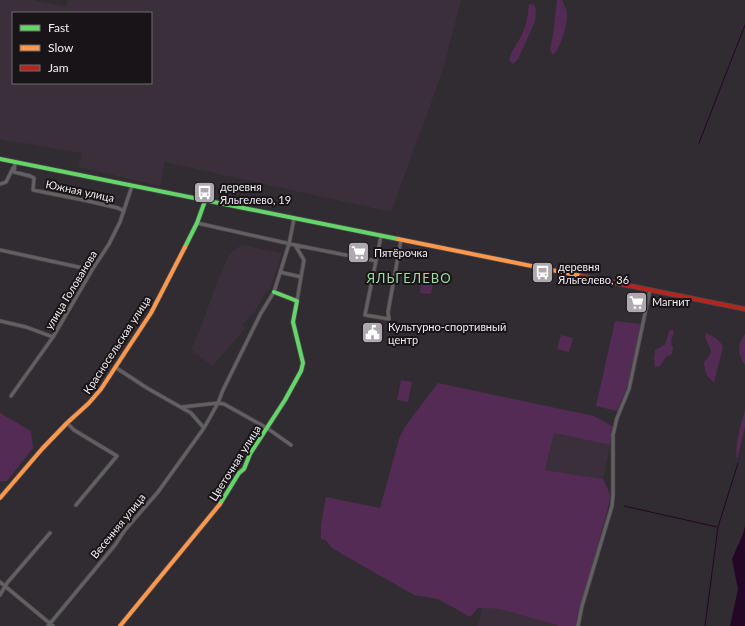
<svg xmlns="http://www.w3.org/2000/svg" width="745" height="626" viewBox="0 0 745 626" font-family="Lato,sans-serif">
  <style>
    .built { fill: #3b2f3b; fill-rule: evenodd }
    .green { fill: #532b54 }
    .water { fill: #240626 }
    .lines { fill: none; stroke-linecap: round; stroke-linejoin: round }
    .stream { stroke: #240626; stroke-width: 1 }
    .street-casing { stroke: #4c484c; stroke-width: 4.5 }
    .fast-casing { stroke: #4c484c; stroke-width: 5.5 }
    .slow-casing { stroke: #4c484c; stroke-width: 5.5 }
    .jam-casing { stroke: #4c484c; stroke-width: 5.5 }
    .street { stroke: #626062; stroke-width: 3 }
    .fast { stroke: #63d668; stroke-width: 4 }
    .slow { stroke: #ff974d; stroke-width: 4 }
    .jam { stroke: #b3261e; stroke-width: 4 }
    .labels { text-anchor: middle; stroke-width: 4; stroke-linejoin: round; paint-order: stroke }
    .poi-label { font-size: 11px; fill: #f1ecf1; stroke: #181418; text-anchor: start }
    .street-label { font-size: 11px; fill: #f1ecf1; stroke: #181418 }
    .quarter-label { font-size: 13px; letter-spacing: 1px; fill: #9edba2; stroke: #181418 }
  </style>
  <rect width="100%" height="100%" fill="#312c31"/>
  <path class="built" d="M0 0H34L66 7 68 0H461L442 73 391 212 165 162 160 186 78 167 82 153 0 139ZM13 13H151V83H13Z
    M241 245 282 253 270 289H268L256 310 242 325 245 328 213 366 191 350 198 334 219 278 229 254Z
    M554 433 610 445 603 479 545 470Z
    M482 608 499 609 560 626H478Z"/>
  <path class="green" d="M557 0H562C563 3 565 6 566 9 570 18 561 47 554 54H552L550 49 553 35Z
    M529 4 534 5 536 10 535 22 518 59 513 64 509 60C511 51 517 44 521 36 526 27 528 15 529 4Z
    M421 282 433 284 431 294 420 293Z
    M615 321 641 324 627 387 617 411 596 406Z
    M673 329 674 333C671 339 670 342 673 348L672 354 666 357 660 366 655 367 654 360 655 350 665 345 669 331Z
    M706 333C714 336 720 340 723 347L714 382C706 377 705 372 704 362L708 358 711 351 705 337Z
    M745 334V365C737 354 737 344 745 334Z
    M561 335 573 338 569 352 557 349Z
    M401 380 412 382 408 402 397 400Z
    M438 383 594 416 612 426 610 445 554 433 545 470 603 479 610 494 609 504 576 626H560L499 609 478 608 470 617 438 599 414 595 342 554 332 548 326 540 321 539V524L326 497 380 508 399 439 406 425Z
    M745 410V427L737 460C734 444 741 426 745 410Z
    M0 413 31 431 33 448 7 481H0Z"/>
  <path class="water" d="M745 526V626H730L738 589 732 559 743 534Z"/>
  <g class="lines">
    <path class="stream" d="M699 143 745 25
      M624 506 717 527
      M705 626 718 527 738 463"/>
    <defs>
      <path id="street" d="M15 162 14 172 30 176 34 178 33 190 88 201 118 208 124 211
        M0 184 6 182 13 168
        M197 223 295 245 304 260 301 277
        M381 236 365 315 389 319 388 312 401 240
        M295 245 376 261
        M0 250 92 270
        M280 272 301 277 297 301
        M0 321 26 327 53 337
        M11 396 53 337 92 270 109 244 120 222 132 186
        M182 407 218 403 224 404 267 428 291 445
        M67 423 74 430 117 456 76 505
        M204 428 218 403 223 390 261 313 274 292 289 244 294 219
        M0 582 53 626
        M0 595 7 583 50 533
        M48 626 115 545 125 530 158 492 204 428 191 413 147 388 115 367
        M578 626 582 606 612 506 613 495V435L617 418 629 389 650 290"/>
      <path id="fast" d="M0 159 398 239
        M185 247 197 223 205 201
        M220 504 239 473 244 469 250 454 285 400 301 371 303 363 293 322 297 301 274 292"/>
      <path id="slow" d="M398 239 581 276
        M0 498 42 449 67 423 89 403 101 389 151 313 185 247
        M120 626 220 504"/>
      <path id="jam" d="M581 276 745 309"/>
    </defs>
    <use href="#street" class="street-casing"/>
    <use href="#fast" class="fast-casing"/>
    <use href="#slow" class="slow-casing"/>
    <use href="#jam" class="jam-casing"/>
    <use href="#street" class="street"/>
    <use href="#fast" class="fast"/>
    <use href="#slow" class="slow"/>
    <use href="#jam" class="jam"/>
  </g>
  <defs>
    <symbol id="bus-square" viewBox="-11 -11 22 22"><rect x="-9" y="-9" width="18" height="18" rx="4" fill="#aea9ae" stroke="#181418"/><path d="M-5-6H5V4H4V6H2V4H-2V6H-4V4H-5ZM-3.5-4V0h7V-4ZM-3.5 1.2v1.5H-2V1.2ZM2 1.2v1.5H3.5V1.2Z" fill="#fff"/></symbol>
    <symbol id="supermarket-square" viewBox="-11 -11 22 22"><rect x="-9" y="-9" width="18" height="18" rx="4" fill="#aea9ae" stroke="#181418"/><path d="M-6-5.5h2.5l.6 2H6L4.5 2H-2.5L-4.4-4H-6ZM-1.5 3.2a1.3 1.3 0 1 0 .1 0ZM3 3.2a1.3 1.3 0 1 0 .1 0Z" fill="#fff"/></symbol>
    <symbol id="civic-square" viewBox="-11 -11 22 22"><rect x="-9" y="-9" width="18" height="18" rx="4" fill="#aea9ae" stroke="#181418"/><path d="M-.6-6.5H3V-4.5H.6V-3L4-1V1h2V6H-6V1h2V-1L-.6-3ZM-1.2 2.5V6h2.4V2.5Z" fill="#fff"/></symbol>
  </defs>
  <g fill-rule="evenodd">
    <use href="#bus-square" x="192" y="180" width="25" height="25"/>
    <use href="#supermarket-square" x="346" y="240" width="25" height="25"/>
    <use href="#bus-square" x="530" y="260" width="25" height="25"/>
    <use href="#supermarket-square" x="624" y="290" width="25" height="25"/>
    <use href="#civic-square" x="360" y="320" width="25" height="25"/>
  </g>
  <g class="labels">
    <g class="poi-label">
      <text x="220" y="191">деревня<tspan x="220" dy="13">Яльгелево, 19</tspan></text>
      <text x="374" y="257">Пятёрочка</text>
      <text x="558" y="271">деревня<tspan x="558" dy="13">Яльгелево, 36</tspan></text>
      <text x="652" y="306">Магнит</text>
      <text x="388" y="331">Культурно-спортивный<tspan x="388" dy="13">центр</tspan></text>
    </g>
    <g class="street-label">
      <text transform="translate(80 191) rotate(12)" y="4">Южная улица</text>
      <text transform="translate(71 290) rotate(-59)" y="4">улица Голованова</text>
      <text transform="translate(117 345) rotate(-57)" y="4">Красносельская улица</text>
      <text transform="translate(235 463) rotate(-58)" y="4">Цветочная улица</text>
      <text transform="translate(118 526) rotate(-51)" y="4">Весенняя улица</text>
    </g>
    <g class="quarter-label">
      <text x="409" y="283">ЯЛЬГЕЛЕВО</text>
    </g>
  </g>
  <rect x="12" y="12" width="140" height="72" fill="#181418" stroke="#6f6a6f"/>
  <rect x="20" y="25" width="20" height="6" fill="#63d668" stroke="#6f6a6f"/>
  <text x="48" y="32" font-size="12" fill="#f1ecf1">Fast</text>
  <rect x="20" y="45" width="20" height="6" fill="#ff974d" stroke="#6f6a6f"/>
  <text x="48" y="52" font-size="12" fill="#f1ecf1">Slow</text>
  <rect x="20" y="65" width="20" height="6" fill="#b3261e" stroke="#6f6a6f"/>
  <text x="48" y="72" font-size="12" fill="#f1ecf1">Jam</text>
</svg>
